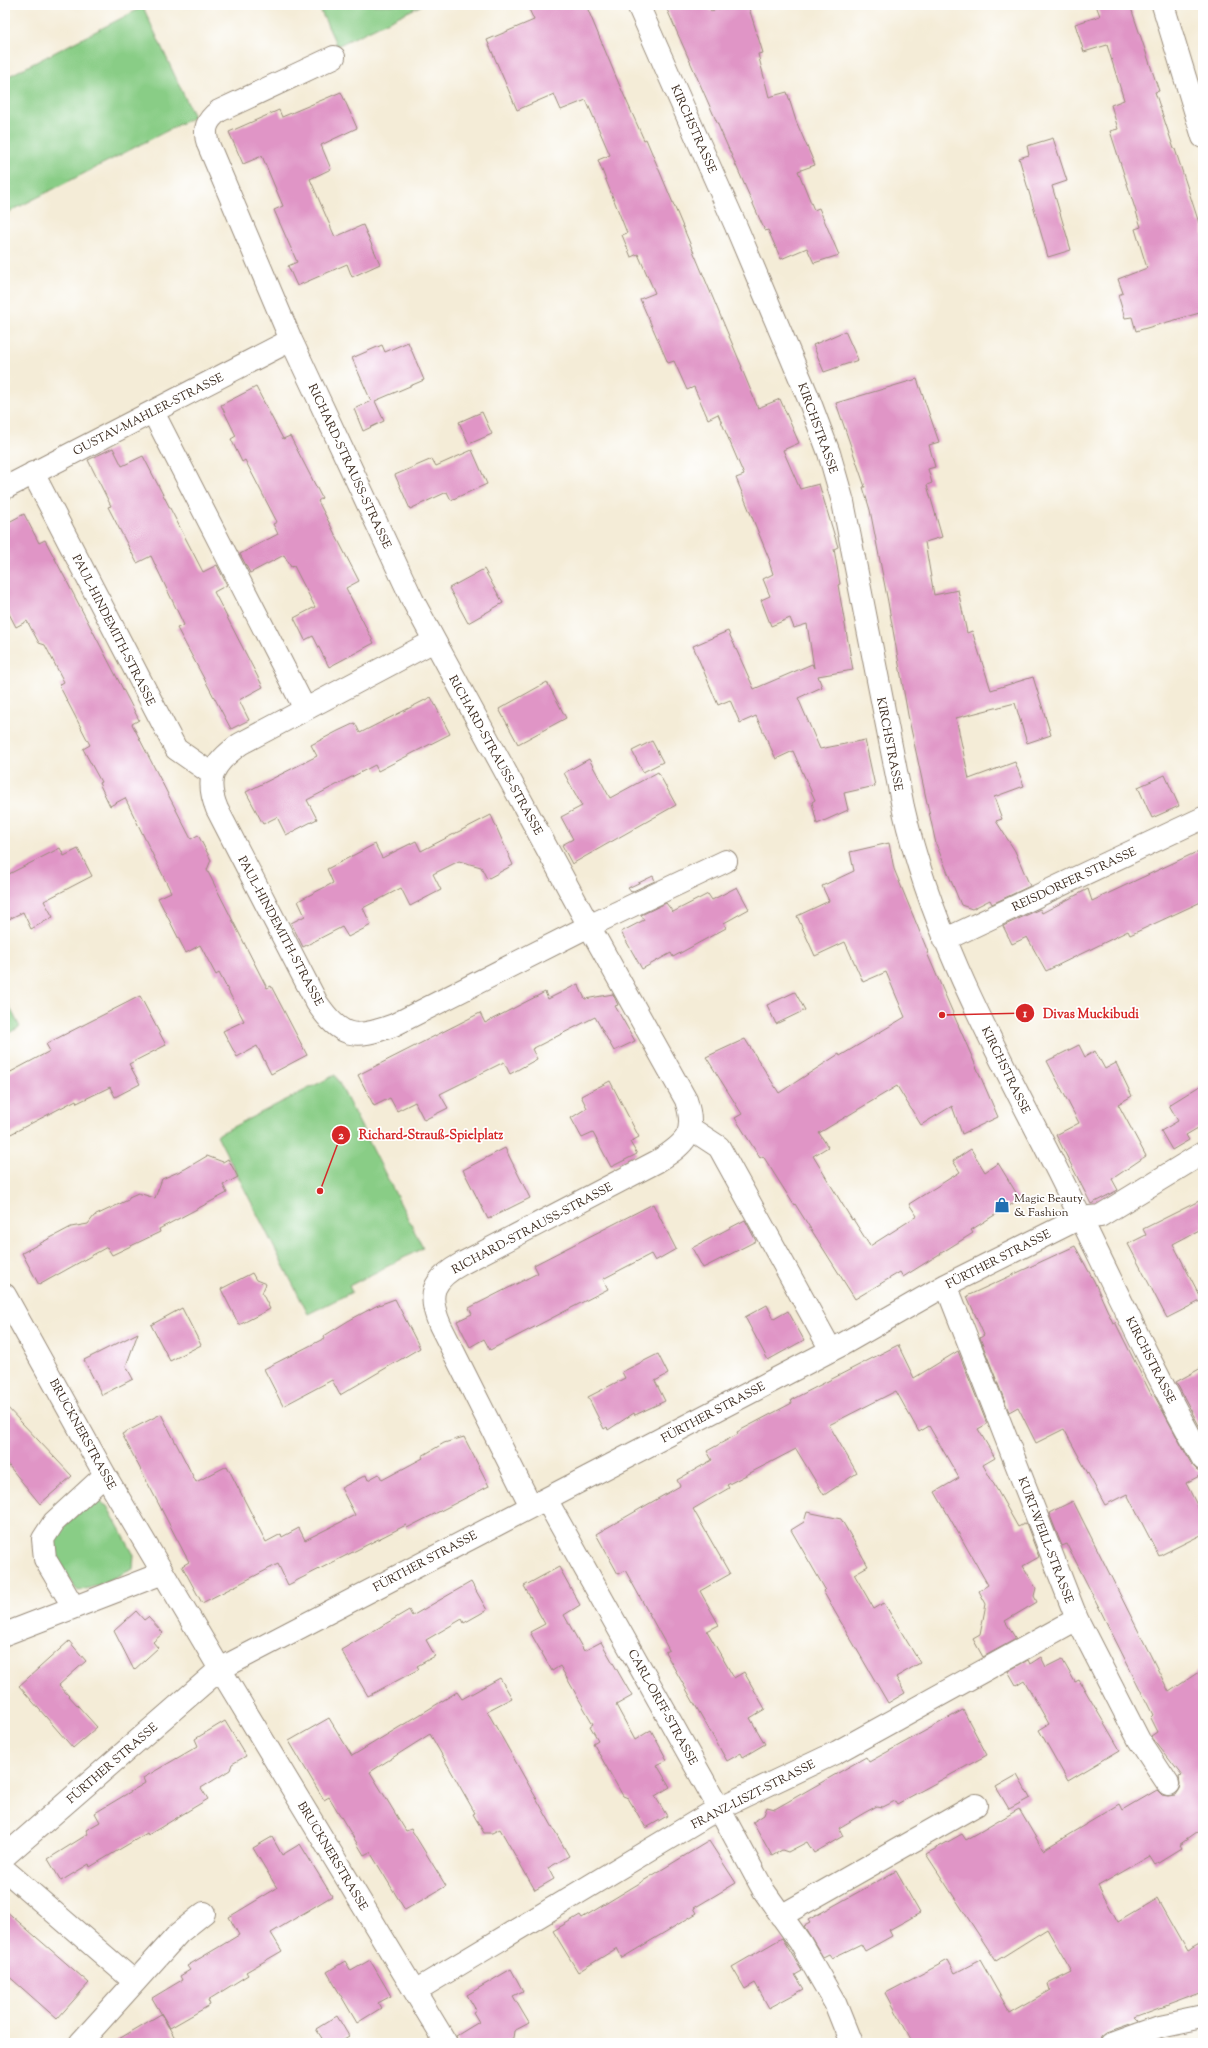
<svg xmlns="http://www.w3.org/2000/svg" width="1208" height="2048" viewBox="0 0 1208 2048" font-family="'Sorts Mill Goudy',serif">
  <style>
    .green { fill: #89cd86; stroke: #627c52 }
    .building { fill: #e095c6 }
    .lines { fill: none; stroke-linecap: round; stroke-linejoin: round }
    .minor-casing { stroke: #988b7a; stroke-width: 24 }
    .minor { stroke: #fff; stroke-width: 22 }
    .labels { text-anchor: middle; stroke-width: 3.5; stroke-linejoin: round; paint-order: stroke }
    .street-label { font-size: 12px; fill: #3b2a1e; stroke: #fff }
    .poi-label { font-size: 12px; fill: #3b2a1e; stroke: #fff; text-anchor: start }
    .leader { fill: none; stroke: #d62828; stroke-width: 1.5 }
    .callout-dot { fill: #d62828; stroke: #fff; stroke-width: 1.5 }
    .mark-label { font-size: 12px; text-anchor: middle; font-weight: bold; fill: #fff }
    .callout-label { font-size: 13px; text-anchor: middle; font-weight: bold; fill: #d62828; stroke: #fff; stroke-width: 3.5; stroke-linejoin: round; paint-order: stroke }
  </style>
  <rect width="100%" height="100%" fill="#fff"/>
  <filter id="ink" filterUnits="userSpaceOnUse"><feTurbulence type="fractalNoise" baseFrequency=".025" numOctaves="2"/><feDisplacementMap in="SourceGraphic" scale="8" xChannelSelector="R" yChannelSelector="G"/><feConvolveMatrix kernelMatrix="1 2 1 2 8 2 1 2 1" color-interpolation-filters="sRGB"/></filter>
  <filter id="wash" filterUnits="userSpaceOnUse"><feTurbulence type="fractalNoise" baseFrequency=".012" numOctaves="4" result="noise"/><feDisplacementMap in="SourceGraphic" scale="16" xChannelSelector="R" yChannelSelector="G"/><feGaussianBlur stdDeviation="0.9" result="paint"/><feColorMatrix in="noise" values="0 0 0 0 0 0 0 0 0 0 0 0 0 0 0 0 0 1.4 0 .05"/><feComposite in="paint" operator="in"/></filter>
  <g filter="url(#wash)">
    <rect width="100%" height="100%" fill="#f4ecd7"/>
    <path class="green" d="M318 5H422L337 46Z
      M143 7 194 117 5 214V78Z
      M5 998 20 1027 5 1035Z
      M335 1075 423 1248 349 1286 352 1292 308 1314 217 1135Z
      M95 1499 107 1506 134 1555 133 1569 96 1586 78 1591C68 1576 49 1553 55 1534Z"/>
    <g id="blocks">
      <path class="building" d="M527 5H586L619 84 644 140 646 139 742 367H741L758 408 780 399 799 443 783 450 800 489 819 484 838 547 834 549 840 584 838 585 853 670 818 676 822 687 798 698 820 749 865 740 875 786 844 793 848 810 817 824 812 802 815 800 793 751 776 759 756 716 740 723 730 700 718 705 693 646 728 631 754 689 812 664 814 668 807 624 794 628 790 618 771 626 761 600 770 596 763 579 773 574 769 562 770 561 736 478 744 475 718 414 708 419 694 387 687 390 674 361 668 363 640 299 655 293 638 254 631 257 622 235 627 233 598 160 610 155 586 100 561 110 554 94 517 110 487 40 534 20Z
        M665 5H708L711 11 732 5H748L763 53 758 54 769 97 787 92 796 121 815 165 798 171 814 210 819 208 839 255 814 263 807 248 781 259 768 230 765 231Z
        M1096 5H1130L1159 91 1155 92 1174 149H1175L1199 223 1203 222V312L1136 331 1132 317 1125 318 1118 295 1123 293 1118 279 1147 268 1135 229 1141 227 1110 131 1118 129 1111 105 1124 100 1107 45 1084 52 1075 24 1100 16Z
        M341 92 357 128 321 145 331 169 310 179 335 237 363 225 380 264 352 277 347 264 297 286 288 266 297 262 274 210 283 206 262 156 243 164 229 132 279 110 282 117Z
        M1053 138 1067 181 1052 186 1071 250 1048 257 1019 158 1029 155 1027 146Z
        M845 331 858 360 824 372 813 345Z
        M408 342 424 380 375 401 384 421 363 431 354 409 371 401 352 358 382 345 385 352Z
        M917 379 939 442 929 445 935 467 928 469 932 483 927 485 942 537 925 542 934 595 958 590 967 633 972 631 991 690 1033 677 1051 735 1027 743 1015 703 956 718 969 779 1015 762 1024 786 994 797 1002 819 996 821 1015 851 1030 886 992 904 990 900 972 909 961 905 936 844 908 715 888 602 870 510 863 487H865L836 403Z
        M256 387 283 439 290 436 322 498 318 501 359 581 346 588 374 643 329 667 313 636 305 640 294 618 315 607 294 566 291 567 284 555 250 573 240 554 278 534 273 524 277 522 245 460 242 462 231 439 236 436 221 405Z
        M482 412 492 434 469 444 459 422Z
        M113 448 122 466 143 456 203 572 217 565 227 585 214 592 263 687 239 700 249 720 231 729 177 628 184 625 151 556 137 563 108 507 111 506 88 460Z
        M472 450 487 484 451 500 447 492 410 509 395 475 432 459 436 466Z
        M24 514 39 543 45 540 74 595 139 720 132 724 191 839 198 835 211 860 207 870 267 988 271 986 307 1055 271 1074 257 1046 237 1057 223 1031 244 1021 219 973 216 975 200 945 186 953 158 898 171 892 125 798 110 806 99 783 101 782 83 749 90 745 59 685 64 682 45 645 39 643 27 621 16 627 5 606V524Z
        M484 569 503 603 468 623 449 588Z
        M547 682 566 718 518 744 499 709Z
        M431 697 450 734 378 771 375 765 307 800 317 819 286 835 277 817 263 824 246 792 317 756 311 745 338 731 355 723 360 733Z
        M652 741 663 762 643 772 632 751Z
        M589 759 610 798 658 772 676 805 572 864 562 845 573 839 561 817 582 806 564 773Z
        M1165 775 1179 806 1152 818 1138 787Z
        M491 815 513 865 487 879 481 867 459 861 433 874 441 890 410 906 401 888 363 908 371 925 348 937 342 927 303 947 291 923 305 916 298 901 333 883 327 869 375 844 382 858 416 841 421 851Z
        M889 843 894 869 928 952 927 953 998 1117 962 1134 952 1106 921 1125 897 1086 819 1133 828 1147 813 1156 852 1220 853 1219 870 1246 917 1216 909 1204 960 1172 953 1161 971 1149 985 1172 998 1163 1020 1199 971 1230 973 1233 903 1277 900 1272 855 1299 795 1204 794 1205 763 1156 760 1158 735 1118 742 1114 706 1057 745 1039 779 1093 839 1054 840 1056 905 1017 886 972 863 982 845 942 815 956 797 916 829 901 822 886 854 871 850 852Z
        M60 848 64 856 78 849 92 876 44 901 53 917 31 929 23 912 5 921V876Z
        M1203 849V901L1130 935 1128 931 1046 971 1027 937 1012 944 1003 926 1040 909 1042 913 1088 889 1092 901Z
        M653 876 655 881 631 892 628 888Z
        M737 887 749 909 724 923 726 928 673 957 671 953 642 969 621 932 644 920 641 915 666 903 673 912 708 894 712 900Z
        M578 984 585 999 613 994 618 1005 615 1006 635 1041 614 1051 595 1017 532 1049 537 1059 510 1074 504 1062 440 1094 448 1108 424 1120 415 1102 397 1111 390 1098 374 1106 358 1075 480 1013 485 1023 545 992 548 999Z
        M795 992 805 1010 776 1024 767 1005Z
        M140 996 166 1045 129 1064 140 1084 115 1097 110 1087 77 1103 76 1100 5 1137V1075L50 1051 46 1044Z
        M1079 1045 1085 1057 1095 1051 1105 1069 1116 1063 1132 1096 1118 1104 1146 1156 1112 1179 1118 1190 1091 1204 1056 1135 1079 1123 1047 1061Z
        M610 1081 639 1137 630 1142 637 1154 611 1167 593 1133 582 1138 571 1118 587 1108 581 1096Z
        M1203 1084V1125L1186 1135 1189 1140 1172 1150 1161 1131 1178 1121 1169 1105Z
        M505 1148 530 1198 488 1219 463 1170Z
        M207 1156 223 1162 228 1159 238 1177 223 1185 227 1193 159 1229 160 1232 112 1255 107 1247 39 1285 22 1253 71 1227 88 1224 94 1216 128 1200 129 1197 138 1193 155 1198 162 1179 185 1169Z
        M1203 1199V1228L1173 1244 1202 1300 1167 1318 1128 1244 1146 1235 1143 1229Z
        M653 1204 676 1249 655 1261 651 1254 603 1279 608 1289 490 1350 484 1339 470 1347 457 1321 472 1314 469 1308 538 1273 534 1265Z
        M745 1220 756 1241 703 1268 692 1248Z
        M1075 1246 1094 1281 1113 1323 1115 1322 1152 1396 1154 1395 1192 1465 1197 1470 1203 1471V1474L1186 1483 1203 1517V1534L1159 1556 1127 1494 1105 1505 1064 1429 1036 1443 1018 1407 1009 1412 980 1338 984 1335 967 1296Z
        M252 1273 256 1280 266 1284 262 1293 270 1309 239 1325 221 1289Z
        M395 1299 420 1348 340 1395 332 1380 283 1406 264 1369 325 1338 324 1336 348 1321 376 1306Z
        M767 1305 774 1319 788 1311 804 1340 768 1360 745 1317Z
        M182 1308 201 1345 170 1361 151 1325Z
        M138 1333 126 1366 133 1379 102 1395 84 1360Z
        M898 1345 914 1378 958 1351 987 1424 978 1429 995 1458 983 1465 1018 1527 1026 1523 1039 1557 1023 1566 1036 1588 1034 1596 1037 1602 1005 1621 1016 1639 983 1657 973 1639 980 1635 986 1604 979 1591 988 1585 935 1492 959 1478 929 1426 919 1432 896 1391 829 1425 857 1473 824 1495 796 1449 727 1485 729 1488 693 1509 730 1574 700 1591 719 1625 707 1631 734 1678 744 1672 765 1709 750 1718 765 1744 743 1757 741 1753 727 1761 665 1652 669 1650 625 1570 618 1574 596 1534 680 1486 677 1480 712 1460 707 1451 738 1434 737 1432 792 1403 791 1400Z
        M658 1354 668 1374 655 1381 665 1401 635 1415 634 1413 608 1430 607 1427 604 1429 588 1397 625 1378 622 1372Z
        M1203 1367V1433L1176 1382Z
        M5 1405 72 1476 40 1504 5 1461Z
        M161 1414 196 1482 227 1466 266 1542 281 1534 282 1537 299 1528 305 1540 355 1515 341 1488 366 1475 368 1480 379 1474 382 1480 423 1458 422 1456 444 1443 464 1437 489 1486 407 1528 406 1525 288 1585 278 1564 202 1603 182 1566 189 1562 122 1434Z
        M1073 1501 1169 1692 1203 1669V1828L1179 1845 1181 1848 1155 1864 1150 1856 1098 1886 1118 1922 1157 1899 1187 1952 1203 1943V1991L1136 2016 1140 2020 1108 2031 1103 2035 1101 2043H913L886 1993 948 1960 955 1973 980 1960 1010 2013 1050 1990 1048 1984 1072 1972 1047 1929 996 1961 926 1854 962 1834 966 1840 1019 1809 1043 1850 1120 1804 1123 1810 1157 1790 1162 1795 1168 1796 1175 1795 1179 1789 1180 1784 1179 1777 1182 1776 1151 1736 1157 1732 1150 1718 1153 1715 1067 1544 1062 1546 1049 1513Z
        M807 1512 841 1519 868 1566 854 1574 874 1609 884 1603 920 1663 896 1677 905 1693 888 1703 835 1612 823 1591 825 1589 791 1530 804 1522Z
        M559 1567 580 1605 564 1615 584 1651 601 1642 632 1696 616 1705 635 1740 651 1730 667 1760 657 1765 670 1787 655 1796 667 1816 646 1828 628 1798 623 1796 593 1743 598 1740 590 1726 593 1724 560 1666 552 1671 530 1632 545 1624 524 1586Z
        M471 1582 487 1610 464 1623 462 1619 426 1640 435 1656 417 1666 419 1669 368 1696 341 1650 409 1610 412 1616Z
        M136 1611 144 1620 148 1617 163 1633 153 1642 158 1648 134 1670 114 1631Z
        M69 1641 86 1661 59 1685 97 1727 73 1748 19 1686Z
        M1041 1657 1046 1667 1062 1659 1075 1682 1079 1680 1120 1750 1068 1781 1039 1730 1049 1724 1024 1680 1016 1685 1008 1671 1028 1660 1030 1664Z
        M500 1678 512 1698 487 1711 569 1856 548 1868 554 1879 535 1890 500 1829 492 1833H484L473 1814 475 1813 430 1734 370 1772 406 1831 411 1829 446 1886 405 1910 370 1852 364 1855 329 1797 324 1800 289 1741 329 1718 352 1756 457 1692 462 1699Z
        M963 1710 987 1755 897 1804 895 1801 883 1807 877 1806 864 1813 839 1828 843 1836 814 1853 807 1842 788 1852 782 1850 772 1856 753 1822 764 1815 767 1807 775 1809 866 1757 869 1762Z
        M225 1721 246 1756 232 1764 230 1770 201 1788 208 1799 148 1835 147 1833 90 1867 89 1864 61 1881 48 1859 88 1834 86 1830 100 1822 95 1813 145 1783 143 1778 198 1746 195 1739Z
        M1017 1775 1030 1798 1009 1809 996 1787Z
        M272 1837 282 1855 300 1844 332 1896 271 1933 282 1951 246 1972 248 1975 208 2000 210 2005 170 2028 152 1998 182 1980 180 1976 190 1970 187 1966 239 1935 229 1917 277 1888 253 1848Z
        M709 1841 736 1883 694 1908 697 1913 622 1958 617 1948 578 1972 553 1931 580 1915 582 1918Z
        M896 1871 920 1913 889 1930 892 1936 865 1951 861 1944 832 1958 829 1954 823 1957 804 1926 810 1923 808 1920Z
        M5 1910 89 1983 57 2019 5 1973Z
        M782 1938 802 1971 795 1975 804 1989 769 2008 755 1983 745 1989 732 1967Z
        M370 1960 391 1996 378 2003 381 2008 357 2023 327 1972 345 1961 351 1971Z
        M511 1969 523 1991 513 1996 529 2023 514 2031 513 2038 504 2043H458L456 2036 479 2022 473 2012 476 2010 467 1995Z
        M161 2014 178 2043H112Z
        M337 2016 349 2036 337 2043H325L316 2029Z"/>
    </g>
  </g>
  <g filter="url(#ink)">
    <use href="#blocks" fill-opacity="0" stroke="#988b7a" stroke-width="1"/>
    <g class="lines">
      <defs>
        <path id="minor" d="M638 5 735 224 808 397 829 453 843 502 903 807C933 940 1000 1057 1061 1178 1108 1272 1151 1368 1203 1459
          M1163 5 1203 137
          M334 57 219 111C207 120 203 129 208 144L291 340 413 601 589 926 686 1100C697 1134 686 1143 658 1161L461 1264C432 1280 427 1294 440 1325L531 1506
          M153 412 305 709
          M33 473 176 749 212 774
          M5 488 291 340
          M434 641 240 744C214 763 204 777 217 809L317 1003C341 1038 354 1040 394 1025L589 926 726 861
          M944 940 1203 818
          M690 1128 719 1147 831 1350
          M946 1285 1077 1619 1139 1740 1168 1784
          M5 1295 105 1475 220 1669 446 2043
          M546 1499 719 1808 764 1891 800 1942 835 2003 851 2043
          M73 1606 45 1559 43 1539 54 1522 105 1475
          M5 1634 163 1573
          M5 1856 220 1669 843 1344 946 1285 1080 1218 1100 1216 1203 1153
          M5 1870 135 1982 80 2043
          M781 1916 976 1805
          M135 1982 179 1933 204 1913
          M415 1991 719 1808 837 1752 1077 1619
          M1113 2043 1160 2026 1203 2017"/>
      </defs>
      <use href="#minor" class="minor-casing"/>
      <use href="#minor" class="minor"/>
    </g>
  </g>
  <defs>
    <symbol id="shop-bare" viewBox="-9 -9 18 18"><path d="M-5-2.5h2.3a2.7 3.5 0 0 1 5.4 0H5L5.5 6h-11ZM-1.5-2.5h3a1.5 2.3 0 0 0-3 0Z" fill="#1f6fb2" stroke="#fff" stroke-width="2.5" paint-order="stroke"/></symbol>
  </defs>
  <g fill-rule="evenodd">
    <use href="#shop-bare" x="991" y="1194" width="22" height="22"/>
  </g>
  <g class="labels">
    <g class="street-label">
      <text transform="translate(694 129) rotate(66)" y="4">KIRCHSTRASSE</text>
      <text transform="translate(148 414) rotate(-27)" y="4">GUSTAV-MAHLER-STRASSE</text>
      <text transform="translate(818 428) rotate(70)" y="4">KIRCHSTRASSE</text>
      <text transform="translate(350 466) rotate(65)" y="4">RICHARD-STRAUSS-STRASSE</text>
      <text transform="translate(114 630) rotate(63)" y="4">PAUL-HINDEMITH-STRASSE</text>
      <text transform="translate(890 744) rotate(79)" y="4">KIRCHSTRASSE</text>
      <text transform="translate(496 755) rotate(61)" y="4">RICHARD-STRAUSS-STRASSE</text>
      <text transform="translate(1074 879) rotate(-25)" y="4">REISDORFER STRASSE</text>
      <text transform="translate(281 931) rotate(62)" y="4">PAUL-HINDEMITH-STRASSE</text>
      <text transform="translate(1006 1070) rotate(64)" y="4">KIRCHSTRASSE</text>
      <text transform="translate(532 1228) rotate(-28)" y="4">RICHARD-STRAUSS-STRASSE</text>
      <text transform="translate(998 1259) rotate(-27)" y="4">FÜRTHER STRASSE</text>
      <text transform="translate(1151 1360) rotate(63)" y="4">KIRCHSTRASSE</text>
      <text transform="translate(713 1412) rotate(-28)" y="4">FÜRTHER STRASSE</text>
      <text transform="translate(83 1434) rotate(61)" y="4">BRUCKNERSTRASSE</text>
      <text transform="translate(1046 1540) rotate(69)" y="4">KURT-WEILL-STRASSE</text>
      <text transform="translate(425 1561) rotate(-28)" y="4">FÜRTHER STRASSE</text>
      <text transform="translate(663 1707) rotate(61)" y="4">CARL-ORFF-STRASSE</text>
      <text transform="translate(112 1763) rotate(-41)" y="4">FÜRTHER STRASSE</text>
      <text transform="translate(753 1794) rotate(-27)" y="4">FRANZ-LISZT-STRASSE</text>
      <text transform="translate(333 1856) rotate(59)" y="4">BRUCKNERSTRASSE</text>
    </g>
    <g class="poi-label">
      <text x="1014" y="1202">Magic Beauty<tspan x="1014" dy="14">&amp; Fashion</tspan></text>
    </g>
  </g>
  <path class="leader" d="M942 1015L1025 1013M320 1191L341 1135"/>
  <g class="callout-dot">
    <circle cx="942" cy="1015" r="4"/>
    <circle cx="320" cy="1191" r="4"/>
    <circle cx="1025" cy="1013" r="10"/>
    <circle cx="341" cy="1135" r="10"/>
  </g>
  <g class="mark-label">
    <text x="1025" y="1017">1</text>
    <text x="341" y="1139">2</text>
  </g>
  <g class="callout-label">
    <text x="1091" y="1018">Divas Muckibudi</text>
    <text x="431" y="1139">Richard-Strauß-Spielplatz</text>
  </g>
  <rect width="1208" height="2048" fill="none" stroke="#fff" stroke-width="20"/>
</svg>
